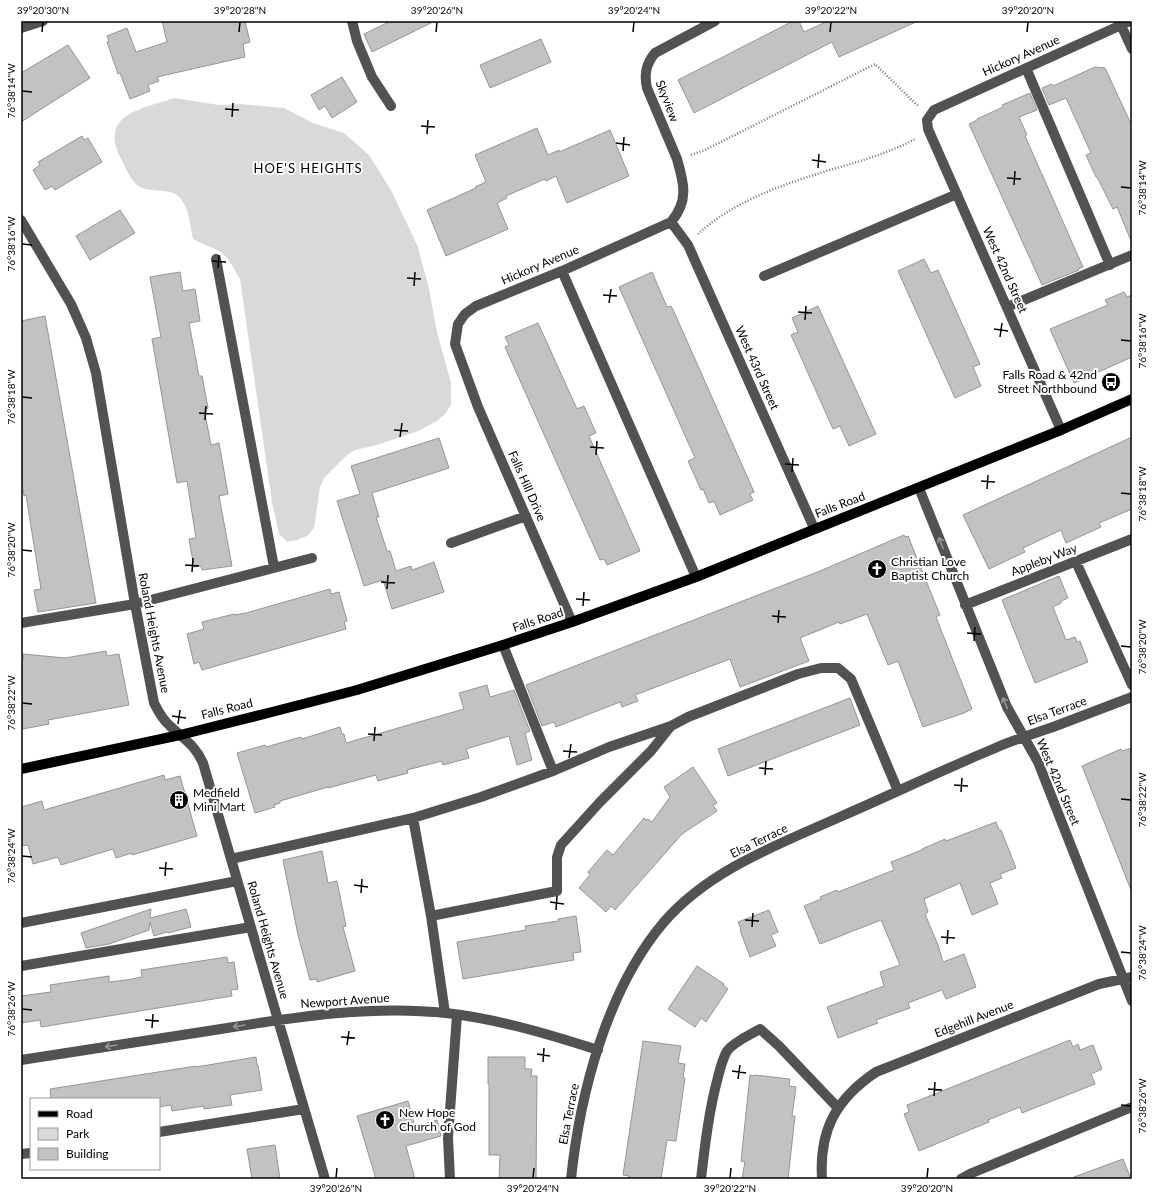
<svg xmlns="http://www.w3.org/2000/svg" width="1153" height="1200" viewBox="0 0 1153 1200" font-family="Lato,sans-serif">
  <style>
    .green { fill: #d9d9d9 }
    .building { fill: #c2c2c2; stroke: #969696 }
    .lines { fill: none; stroke-linecap: round; stroke-linejoin: round }
    .path { stroke: #747474; stroke-width: 2.5; stroke-dasharray: 1 2; stroke-linecap: butt }
    .minor { stroke: #525252; stroke-width: 10 }
    .major { stroke: #000; stroke-width: 10 }
    .oneway { stroke: #979797 }
    .ticks { fill: none; stroke: #000; stroke-width: 1.5 }
    .labels { text-anchor: middle; stroke-width: 4; stroke-linejoin: round; paint-order: stroke }
    .street-label { font-size: 12px; fill: #000; stroke: #fff }
    .poi-label { font-size: 12px; fill: #000; stroke: #fff; text-anchor: start }
    .neighbourhood-label { font-size: 13px; letter-spacing: 1px; fill: #000; stroke: #fff }
    .neatline { fill: none; stroke: #000; stroke-width: 1.5 }
    .ticks-label { font-size: 10px; text-anchor: middle; fill: #000 }
  </style>
  <rect width="100%" height="100%" fill="#fff"/>
  <path class="green" d="M174 98 219 105 241 104 284 108 313 123 344 133 369 155 391 190 418 247 429 289 437 332 451 383V405L445 414 437 421 418 431 377 445 355 450 346 456 324 478 320 487 314 528 307 536 297 540 287 542 279 534 272 502 240 279C234 269 229 257 219 251 210 246 201 244 193 239 190 226 190 209 180 198 171 187 151 193 140 187 131 182 126 168 121 159 98 114 142 109 174 98Z"/>
  <path class="building" d="M162 21H245L250 42 243 44 245 57 157 77 159 81 148 85 150 91 130 99 120 73 118 74 107 42 109 41 107 36 127 28 136 52 167 42Z
    M391 21H435L372 52 364 34Z
    M793 21H799L804 32 828 21H918L839 57 832 42 694 113 678 80Z
    M541 39 551 62 490 88 480 65Z
    M68 45 90 78 21 122V73Z
    M1095 67 1105 68 1132 126V243L1117 207 1113 209 1097 177H1096L1086 155 1091 153 1066 98 1049 105 1042 88 1052 84 1053 86Z
    M342 77 357 102 332 118 325 106 319 110 311 95Z
    M1030 93 1037 110 1019 117 1027 135 1025 136 1083 267 1078 269 1079 270 1042 285 969 124 977 120V119L1003 107 1002 105Z
    M537 128 548 155 559 150V152L610 130 629 176 567 203 556 176 546 181 545 179 506 196 507 198 497 203 508 229 446 256 427 210 476 188 475 187 486 182 475 155Z
    M82 136 84 140 88 138 102 162 55 190 52 186 45 190 33 170 40 165 38 162Z
    M120 210 135 233 90 260 76 236Z
    M924 259 931 273 938 270 980 364 973 367 981 386 955 398 898 271Z
    M180 272 183 291 195 289 200 321 189 323 199 376H202L208 408 204 409 211 445 219 443 228 494 219 496 232 566 202 570 201 566 194 567 189 539 196 538 187 481 177 483 152 339 161 337 150 277Z
    M652 272 667 307 671 306 675 314 754 492 750 494 753 500 720 515 714 501 709 503 703 489 701 490 688 461 695 458 619 287Z
    M1124 292 1127 297 1132 295V357L1074 383 1050 329 1108 305 1105 300Z
    M818 306 876 434 849 446 840 426 833 429 791 335 798 332 792 318Z
    M45 316 96 603 38 612 34 590 41 589 26 495 24 496 21 478V321Z
    M538 323 577 409 584 406 596 433 589 436 640 551 607 565 604 559 600 560 505 347 509 345 505 337Z
    M1132 437V509L1099 523 1101 527 1066 543 1061 530 1023 548 1025 552 989 569 963 515Z
    M439 438 449 468 372 493 379 517H376L387 551H390L396 571 411 566 412 570 434 562 444 592 392 609 383 580 364 586 337 501 360 494 351 466Z
    M904 535 905 537 908 536 940 615 936 617 972 709 964 713 923 727 898 661 888 665 867 614 840 624 839 622 800 638 809 661 740 687 730 659 635 695 638 701 622 707 620 702 556 727 554 722 542 726 526 685 820 571Z
    M1059 576 1068 598 1061 601V603L1053 607 1066 640 1075 637 1077 642 1080 641 1088 662 1035 683 1002 600Z
    M330 589 331 594 339 592 347 621 344 622 346 629 202 670 199 662 194 664 187 634 204 629 202 622 234 614V615L246 613Z
    M106 651 107 656 119 654 129 705 48 720 49 724 23 729 21 717V660L24 659 23 654 65 658Z
    M487 685 490 697 514 690 530 731 525 733 532 760 517 765 509 736 466 749 469 758 443 765 442 761 407 770 408 773 378 781 376 775 328 788V787L280 801V803L274 805 275 807 255 813 237 753 265 745 266 747 301 737 302 739 340 727 342 734H344L346 743 464 709 459 693Z
    M850 698 860 725 728 776 718 749Z
    M1132 748V889L1131 890 1082 766 1121 749 1122 751Z
    M693 767 717 803 713 805 717 811 682 834 615 910 611 906 606 912 579 888 590 875 588 872 607 850 613 855 644 818 646 820 648 819 652 822 670 797 664 787Z
    M164 775 165 780 180 776 197 836 132 855V853L116 858 113 849 61 865 58 857 33 864 28 845 21 846V807L42 801 44 810Z
    M996 822 999 830H1001L1016 868 1000 874 1002 878 990 883 998 904 972 915 960 883 924 899 928 912 925 914 938 945 943 962 964 954 976 987 946 999 942 990 908 1003 910 1008 876 1020 878 1023 838 1038 827 1007 884 986 880 972 900 965 881 920 820 944 804 906 821 899 820 897 837 890 838 892 894 870 891 862 922 850V849L945 839 946 841Z
    M322 851 328 883 337 881 346 926 343 927 355 971 317 982V979L310 980 298 935 283 860Z
    M151 909 150 918 186 909 191 927 168 933 167 932 154 936 150 922 149 930 109 944 86 948 81 933Z
    M769 910 778 932 771 935 776 946 750 957 740 930 741 929 738 922Z
    M576 916 581 952 573 953 574 960 463 979 457 942 526 930 525 926 558 921V919Z
    M227 957 228 963 234 962 238 989 231 990 232 996 41 1027 40 1020 21 1023V996L51 992 50 985 109 976V982L126 980 142 977 141 970Z
    M697 966 724 984 723 985 728 989 706 1022 701 1018 695 1027 668 1009Z
    M1070 1040 1073 1047 1078 1044 1080 1050 1093 1045 1102 1069 1091 1074 1095 1084 1022 1113 1020 1107 988 1120 989 1122 919 1151 904 1114 909 1112 907 1105Z
    M643 1041 681 1046 678 1063 685 1064 683 1078H685L676 1141 667 1140 661 1179H628L629 1176 623 1175Z
    M256 1057 257 1065H258L262 1090 230 1095 232 1105 204 1109V1106L172 1111 171 1105 159 1107V1099H51L50 1089 196 1066V1067Z
    M488 1057H525V1069H532L531 1076H537L536 1179H499L500 1155H489V1084H488Z
    M750 1075 755 1076V1075L790 1079 789 1086 796 1087 792 1116H795L788 1179H742L745 1162 741 1161Z
    M408 1101 415 1127 437 1120 441 1136 406 1146 415 1179H376L357 1116Z
    M275 1145 280 1179H252L247 1149Z
    M1123 1159 1131 1179H1075L1074 1177Z"/>
  <g class="lines">
    <path class="path" d="M691 155 705 150 875 64 918 106
      M698 234C730 204 778 186 820 173 853 163 885 155 915 139"/>
    <path class="minor" d="M352 21 357 41 372 77 391 106
      M1121 25 1132 49
      M21 28 43 21
      M1026 68 1110 265
      M21 220 71 304 86 338 96 373 135 604 154 703C158 711 163 720 170 726 184 739 195 745 203 763L278 1020 325 1179
      M671 222 688 245 814 528
      M216 259 274 567
      M562 271 696 577
      M764 276 957 194
      M1007 307 1132 255
      M1061 430 928 129 927 120 934 110 1130 21
      M919 488 1007 707 1038 762 1132 1001
      M451 543 526 516
      M1076 562 1132 685
      M965 605 1132 539
      M572 622 478 407 455 344 458 324 465 314 476 306 562 271 671 222C689 201 684 183 677 159L647 88C644 74 646 64 655 53L715 21
      M21 623 135 604 312 558
      M503 645 553 771
      M231 859 413 818
      M431 916 557 891V857L561 845 600 802 651 751 671 726
      M21 923 237 881
      M21 966 251 927
      M445 1013 431 916 413 818 481 797 553 771 609 747 671 726 688 717 798 674 821 668H838L851 679 898 791
      M21 1060C88 1050 154 1039 221 1029 295 1017 370 1005 446 1013 498 1019 548 1034 598 1050
      M159 1132 304 1109
      M21 1154 31 1153
      M450 1179 448 1138 457 1015
      M571 1179C580 1093 607 989 664 922 710 869 780 844 842 816 893 794 942 770 993 749 1012 740 1033 734 1053 727 1080 717 1106 707 1132 697
      M701 1179C705 1145 709 1110 718 1077 720 1069 723 1058 727 1051 735 1041 750 1035 760 1029L779 1046 838 1108
      M822 1179C819 1130 836 1099 876 1072L1099 984 1132 977
      M961 1179 972 1173 1132 1107"/>
    <path class="major" d="M21 769 180 735 272 712 357 690 503 645 572 622 696 577 1061 430 1132 399"/>
  </g>
  <defs><path id="oneway-shaft" d="M-6 0H5M1.5-3L5.5 0L1.5 3" fill="none" stroke-width="1.6" stroke-linecap="round" stroke-linejoin="round"/></defs>
  <g class="oneway">
    <use href="#oneway-shaft" transform="translate(941 543) rotate(-112)"/>
    <use href="#oneway-shaft" transform="translate(1005 703) rotate(-113)"/>
    <use href="#oneway-shaft" transform="translate(239 1026) rotate(171)"/>
    <use href="#oneway-shaft" transform="translate(111 1046) rotate(171)"/>
  </g>
  <path class="ticks" d="M42 32 43 22M239 32 240 22M436 32 437 22M633 32 634 22M830 32 831 22M1027 32 1028 22M22 91 32 92M225 109 239 110M232 117 233 103M421 126 435 127M427 134 428 120M616 143 630 145M623 151 624 137M812 160 826 162M818 168 819 154M1007 178 1021 179M1014 185 1015 171M1121 187 1131 188M22 244 32 245M212 261 226 262M218 268 219 255M407 278 421 279M414 286 415 272M603 295 617 296M609 303 611 289M798 312 812 313M805 320 806 306M994 329 1008 331M1000 337 1002 323M1121 340 1131 341M22 397 32 398M199 413 213 414M205 420 206 406M394 430 408 431M400 437 402 423M590 447 604 448M596 455 597 441M785 464 799 465M792 472 793 458M981 481 995 482M987 489 988 475M1121 493 1131 494M22 550 32 551M185 565 199 566M192 572 193 558M381 582 395 583M387 589 388 575M576 599 590 600M583 606 584 592M772 616 786 617M778 623 779 610M967 633 981 634M974 641 975 627M1121 646 1131 647M22 703 32 704M172 716 186 718M178 724 180 710M368 734 382 735M374 741 375 727M563 751 577 752M569 758 571 744M759 768 773 769M765 775 766 761M954 785 968 786M961 792 962 778M1121 799 1131 800M22 856 32 857M159 868 173 869M165 876 166 862M354 885 368 887M361 893 362 879M550 902 564 904M556 910 557 896M745 920 759 921M752 927 753 913M941 937 955 938M947 944 948 930M1121 952 1131 953M22 1009 32 1010M145 1020 159 1021M152 1028 153 1014M341 1037 355 1038M347 1045 349 1031M537 1054 550 1056M543 1062 544 1048M732 1071 746 1073M738 1079 740 1065M928 1089 942 1090M934 1096 935 1082M1121 1105 1131 1106M336 1178 337 1168M533 1178 534 1168M730 1178 731 1168M927 1178 928 1168"/>
  <defs>
    <symbol id="bus-disc" viewBox="-11 -11 22 22"><circle r="9.5" fill="#000" stroke="#fff"/><path d="M-5-6H5V4H4V6H2V4H-2V6H-4V4H-5ZM-3.5-4V0h7V-4ZM-3.5 1.2v1.5H-2V1.2ZM2 1.2v1.5H3.5V1.2Z" fill="#fff"/></symbol>
    <symbol id="church-disc" viewBox="-11 -11 22 22"><circle r="9.5" fill="#000" stroke="#fff"/><path d="M-1.2-6h2.4v3.5h3.3v2.4h-3.3V6h-2.4V-.1h-3.3v-2.4h3.3Z" fill="#fff"/></symbol>
    <symbol id="building-disc" viewBox="-11 -11 22 22"><circle r="9.5" fill="#000" stroke="#fff"/><path d="M-4-6H4V6H1V3H-1V6H-4ZM-2.5-4.3h1.7v1.8h-1.7ZM.8-4.3h1.7v1.8H.8ZM-2.5-1h1.7V.8h-1.7ZM.8-1h1.7V.8H.8Z" fill="#fff"/></symbol>
  </defs>
  <g fill-rule="evenodd">
    <use href="#bus-disc" x="1100" y="371" width="22" height="22"/>
    <use href="#church-disc" x="866" y="558" width="22" height="22"/>
    <use href="#building-disc" x="168" y="789" width="22" height="22"/>
    <use href="#church-disc" x="374" y="1109" width="22" height="22"/>
  </g>
  <g class="labels">
    <g class="street-label">
      <text transform="translate(1021 56) rotate(-24)" y="4">Hickory Avenue</text>
      <text transform="translate(667 101) rotate(69)" y="4">Skyview</text>
      <text transform="translate(540 265) rotate(-23)" y="4">Hickory Avenue</text>
      <text transform="translate(1005 270) rotate(66)" y="4">West 42nd Street</text>
      <text transform="translate(757 368) rotate(66)" y="4">West 43rd Street</text>
      <text transform="translate(527 486) rotate(66)" y="4">Falls Hill Drive</text>
      <text transform="translate(840 505) rotate(-21)" y="4">Falls Road</text>
      <text transform="translate(1044 560) rotate(-21)" y="4">Appleby Way</text>
      <text transform="translate(538 620) rotate(-18)" y="4">Falls Road</text>
      <text transform="translate(154 633) rotate(79)" y="4">Roland Heights Avenue</text>
      <text transform="translate(227 709) rotate(-14)" y="4">Falls Road</text>
      <text transform="translate(1057 711) rotate(-20)" y="4">Elsa Terrace</text>
      <text transform="translate(1058 782) rotate(67)" y="4">West 42nd Street</text>
      <text transform="translate(759 841) rotate(-26)" y="4">Elsa Terrace</text>
      <text transform="translate(268 940) rotate(74)" y="4">Roland Heights Avenue</text>
      <text transform="translate(345 1001) rotate(-4)" y="4">Newport Avenue</text>
      <text transform="translate(974 1019) rotate(-21)" y="4">Edgehill Avenue</text>
      <text transform="translate(569 1114) rotate(-79)" y="4">Elsa Terrace</text>
    </g>
    <g class="poi-label">
      <text x="1097" y="379" text-anchor="end">Falls Road &amp; 42nd<tspan x="1097" dy="14">Street Northbound</tspan></text>
      <text x="891" y="566">Christian Love<tspan x="891" dy="14">Baptist Church</tspan></text>
      <text x="193" y="797">Medfield<tspan x="193" dy="14">Mini Mart</tspan></text>
      <text x="399" y="1117">New Hope<tspan x="399" dy="14">Church of God</tspan></text>
    </g>
    <g class="neighbourhood-label">
      <text x="308" y="173">HOE'S HEIGHTS</text>
    </g>
  </g>
  <rect width="1153" height="1200" fill="none" stroke="#ffffff" stroke-width="44"/>
  <rect x="30" y="1098" width="130" height="72" fill="#ffffff" stroke="#999999"/>
  <rect x="38" y="1111" width="20" height="6" fill="#000000" stroke="#999999"/>
  <text x="66" y="1118" font-size="12" fill="#000000">Road</text>
  <rect x="38" y="1128" width="20" height="12" fill="#d9d9d9" stroke="#999999"/>
  <text x="66" y="1138" font-size="12" fill="#000000">Park</text>
  <rect x="38" y="1148" width="20" height="12" fill="#c2c2c2" stroke="#999999"/>
  <text x="66" y="1158" font-size="12" fill="#000000">Building</text>
  <rect x="22" y="22" width="1109" height="1156" class="neatline"/>
  <g class="ticks-label">
    <text x="43" y="14">39°20'30"N</text>
    <text x="240" y="14">39°20'28"N</text>
    <text x="437" y="14">39°20'26"N</text>
    <text x="634" y="14">39°20'24"N</text>
    <text x="831" y="14">39°20'22"N</text>
    <text x="1028" y="14">39°20'20"N</text>
    <text transform="translate(11 91) rotate(-90)" y="4">76°38'14"W</text>
    <text transform="translate(1142 188) rotate(-90)" y="4">76°38'14"W</text>
    <text transform="translate(11 244) rotate(-90)" y="4">76°38'16"W</text>
    <text transform="translate(1142 341) rotate(-90)" y="4">76°38'16"W</text>
    <text transform="translate(11 397) rotate(-90)" y="4">76°38'18"W</text>
    <text transform="translate(1142 494) rotate(-90)" y="4">76°38'18"W</text>
    <text transform="translate(11 550) rotate(-90)" y="4">76°38'20"W</text>
    <text transform="translate(1142 647) rotate(-90)" y="4">76°38'20"W</text>
    <text transform="translate(11 703) rotate(-90)" y="4">76°38'22"W</text>
    <text transform="translate(1142 800) rotate(-90)" y="4">76°38'22"W</text>
    <text transform="translate(11 856) rotate(-90)" y="4">76°38'24"W</text>
    <text transform="translate(1142 953) rotate(-90)" y="4">76°38'24"W</text>
    <text transform="translate(11 1009) rotate(-90)" y="4">76°38'26"W</text>
    <text transform="translate(1142 1106) rotate(-90)" y="4">76°38'26"W</text>
    <text x="336" y="1192">39°20'26"N</text>
    <text x="533" y="1192">39°20'24"N</text>
    <text x="730" y="1192">39°20'22"N</text>
    <text x="927" y="1192">39°20'20"N</text>
  </g>
</svg>
